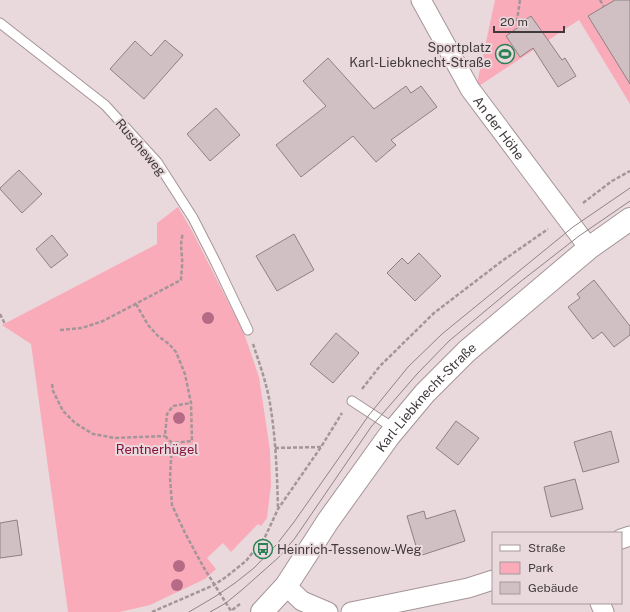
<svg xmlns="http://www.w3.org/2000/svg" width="630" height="612" viewBox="0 0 630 612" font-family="'Public Sans',sans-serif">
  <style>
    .green { fill: #f9abba }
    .building { fill: #d0c0c3; stroke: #8e8082 }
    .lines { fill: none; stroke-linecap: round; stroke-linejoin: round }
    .service-casing { stroke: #a49597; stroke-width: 11 }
    .minor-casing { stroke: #a49597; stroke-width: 21 }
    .tertiary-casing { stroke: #a49597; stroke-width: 24 }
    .path { stroke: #a39698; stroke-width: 2.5; stroke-dasharray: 4 2; stroke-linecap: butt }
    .service { stroke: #fff; stroke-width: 9 }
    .minor { stroke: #fff; stroke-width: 19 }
    .tertiary { stroke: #fff; stroke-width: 22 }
    .tram { stroke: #8e8385; stroke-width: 1 }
    .tree { fill: #b56b85 }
    .labels { text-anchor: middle; stroke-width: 4; stroke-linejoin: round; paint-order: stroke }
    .poi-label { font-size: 13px; fill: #403a3b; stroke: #ead9dc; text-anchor: end }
    .street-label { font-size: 13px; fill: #403a3b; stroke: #ead9dc }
    .park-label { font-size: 13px; fill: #89113d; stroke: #ead9dc }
  </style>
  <rect width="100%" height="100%" fill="#ead9dc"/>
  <path class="green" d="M495 0H630V104L579 20 476 88Z
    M178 207 192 231 244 333 259 377 270 450 271 485 267 518 261 526 258 524 231 552 223 543 207 558 216 569 205 579 150 605 120 612H68L31 344 2 325 157 244V223Z"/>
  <path class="building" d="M615 0H630V84L588 16Z
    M531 16 562 60 565 58 576 76 558 87 533 48 520 57 506 36 520 26 519 24Z
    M165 40 183 55 144 99 110 69 135 41 151 56Z
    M328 58 374 109 406 86 411 93 421 86 437 107 391 140 396 145 376 162 353 136 301 177 276 145 326 106 303 81Z
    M216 108 240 135 210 161 187 134Z
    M19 170 42 194 22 213 0 189V188Z
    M294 234 314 270 277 291 256 256Z
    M52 235 68 255 51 268 36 249Z
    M419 253 441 276 415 301 387 273 402 258 408 264Z
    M594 280 630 326V335L614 347 602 332 593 339 568 307 580 298 577 294Z
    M336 333 359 353 333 383 310 364Z
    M456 421 479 438 458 465 436 448Z
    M611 431 619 462 583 472 574 442Z
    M575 479 583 509 551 517 544 487Z
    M455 510 465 541 419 556 407 516 424 511 426 519Z
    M17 520 22 555 0 558V523Z"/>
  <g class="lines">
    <defs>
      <path id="service" d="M0 23 105 105 157 162 193 218 216 263 248 330
        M352 401 395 429"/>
      <g id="minor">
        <path id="s1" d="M421 0 470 89 589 248"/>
        <path d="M621 539 630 536"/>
        <path d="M286 586 302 601 328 612"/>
        <path d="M600 603 604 612"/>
        <path d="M351 612 468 588 493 580"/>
      </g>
      <g id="tertiary">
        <path id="s2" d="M262 612 286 586 328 521 389 436 425 393 467 351 589 248 630 219"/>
      </g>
    </defs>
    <use href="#service" class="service-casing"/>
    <use href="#minor" class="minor-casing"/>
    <use href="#tertiary" class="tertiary-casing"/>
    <path class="path" d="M520 0 517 20 522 26
      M600 0 604 7
      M583 203 612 181 630 171
      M136 304 148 325 158 336 169 344 176 352 185 374 191 403 192 441 172 443 170 478 172 505 185 533 204 568 231 611 240 604
      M0 314 5 324
      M60 330 82 328 103 321 181 280C181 275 182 271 182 266 183 254 179 247 183 233
      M253 344C260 365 268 387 271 410 276 442 277 475 278 508
      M52 384 53 391 63 411 75 423 93 434 115 438 165 436
      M362 389 380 366 434 313 502 261 548 229
      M172 443 165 436 167 414 173 406 191 403
      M275 448 321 447
      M152 612 214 585 226 577 246 561 265 537 278 509 321 447 342 413"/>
    <use href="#service" class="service"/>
    <use href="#minor" class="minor"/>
    <use href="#tertiary" class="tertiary"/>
    <path class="tram" d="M189 612 216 596 235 583 254 568 277 544 294 522 369 415 408 367 442 334 573 227 630 188
      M210 612 226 603 243 589 279 557 295 538 371 427 417 374 449 341 520 282 579 236 630 201"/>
  </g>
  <g class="tree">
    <circle cx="208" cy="318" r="6"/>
    <circle cx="179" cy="418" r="6"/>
    <circle cx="179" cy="566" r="6"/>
    <circle cx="177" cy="585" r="6"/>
  </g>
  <defs>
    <symbol id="stadium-ring" viewBox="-11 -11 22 22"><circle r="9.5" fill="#ead9dc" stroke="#2c8255" stroke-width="1.5"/><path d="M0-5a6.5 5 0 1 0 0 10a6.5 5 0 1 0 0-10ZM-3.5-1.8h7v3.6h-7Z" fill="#2c8255"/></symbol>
    <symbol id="bus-ring" viewBox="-11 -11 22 22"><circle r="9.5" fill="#ead9dc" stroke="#2c8255" stroke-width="1.5"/><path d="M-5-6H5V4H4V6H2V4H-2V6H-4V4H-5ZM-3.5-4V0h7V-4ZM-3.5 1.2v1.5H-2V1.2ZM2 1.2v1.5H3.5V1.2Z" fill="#2c8255"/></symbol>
  </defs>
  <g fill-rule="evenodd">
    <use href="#stadium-ring" x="494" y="43" width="22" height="22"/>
    <use href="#bus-ring" x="252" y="538" width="22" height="22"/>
  </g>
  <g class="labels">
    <g class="poi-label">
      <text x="491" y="52">Sportplatz<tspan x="491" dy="15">Karl-Liebknecht-Straße</tspan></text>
      <text x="277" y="554" text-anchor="start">Heinrich-Tessenow-Weg</text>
    </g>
    <g class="street-label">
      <text dy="5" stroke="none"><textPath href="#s1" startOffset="150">An der Höhe</textPath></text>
      <text transform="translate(141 147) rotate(50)" y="5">Ruscheweg</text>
      <text dy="5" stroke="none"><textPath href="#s2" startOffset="271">Karl-Liebknecht-Straße</textPath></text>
    </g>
    <g class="park-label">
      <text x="157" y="454">Rentnerhügel</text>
    </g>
  </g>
  <rect x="492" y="532" width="130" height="72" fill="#ead9dc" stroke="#a6999c"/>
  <rect x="500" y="545" width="20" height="6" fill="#ffffff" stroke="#a6999c"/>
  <text x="528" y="552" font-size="12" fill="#403a3b">Straße</text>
  <rect x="500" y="562" width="20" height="12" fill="#f9abba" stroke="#a6999c"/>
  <text x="528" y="572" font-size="12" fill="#403a3b">Park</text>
  <rect x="500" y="582" width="20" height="12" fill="#d0c0c3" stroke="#a6999c"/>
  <text x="528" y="592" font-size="12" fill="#403a3b">Gebäude</text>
  <path d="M494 26v6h70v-6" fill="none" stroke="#403a3b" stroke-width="2"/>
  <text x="500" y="26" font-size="12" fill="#403a3b" stroke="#ead9dc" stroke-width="3" paint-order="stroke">20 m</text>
</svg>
